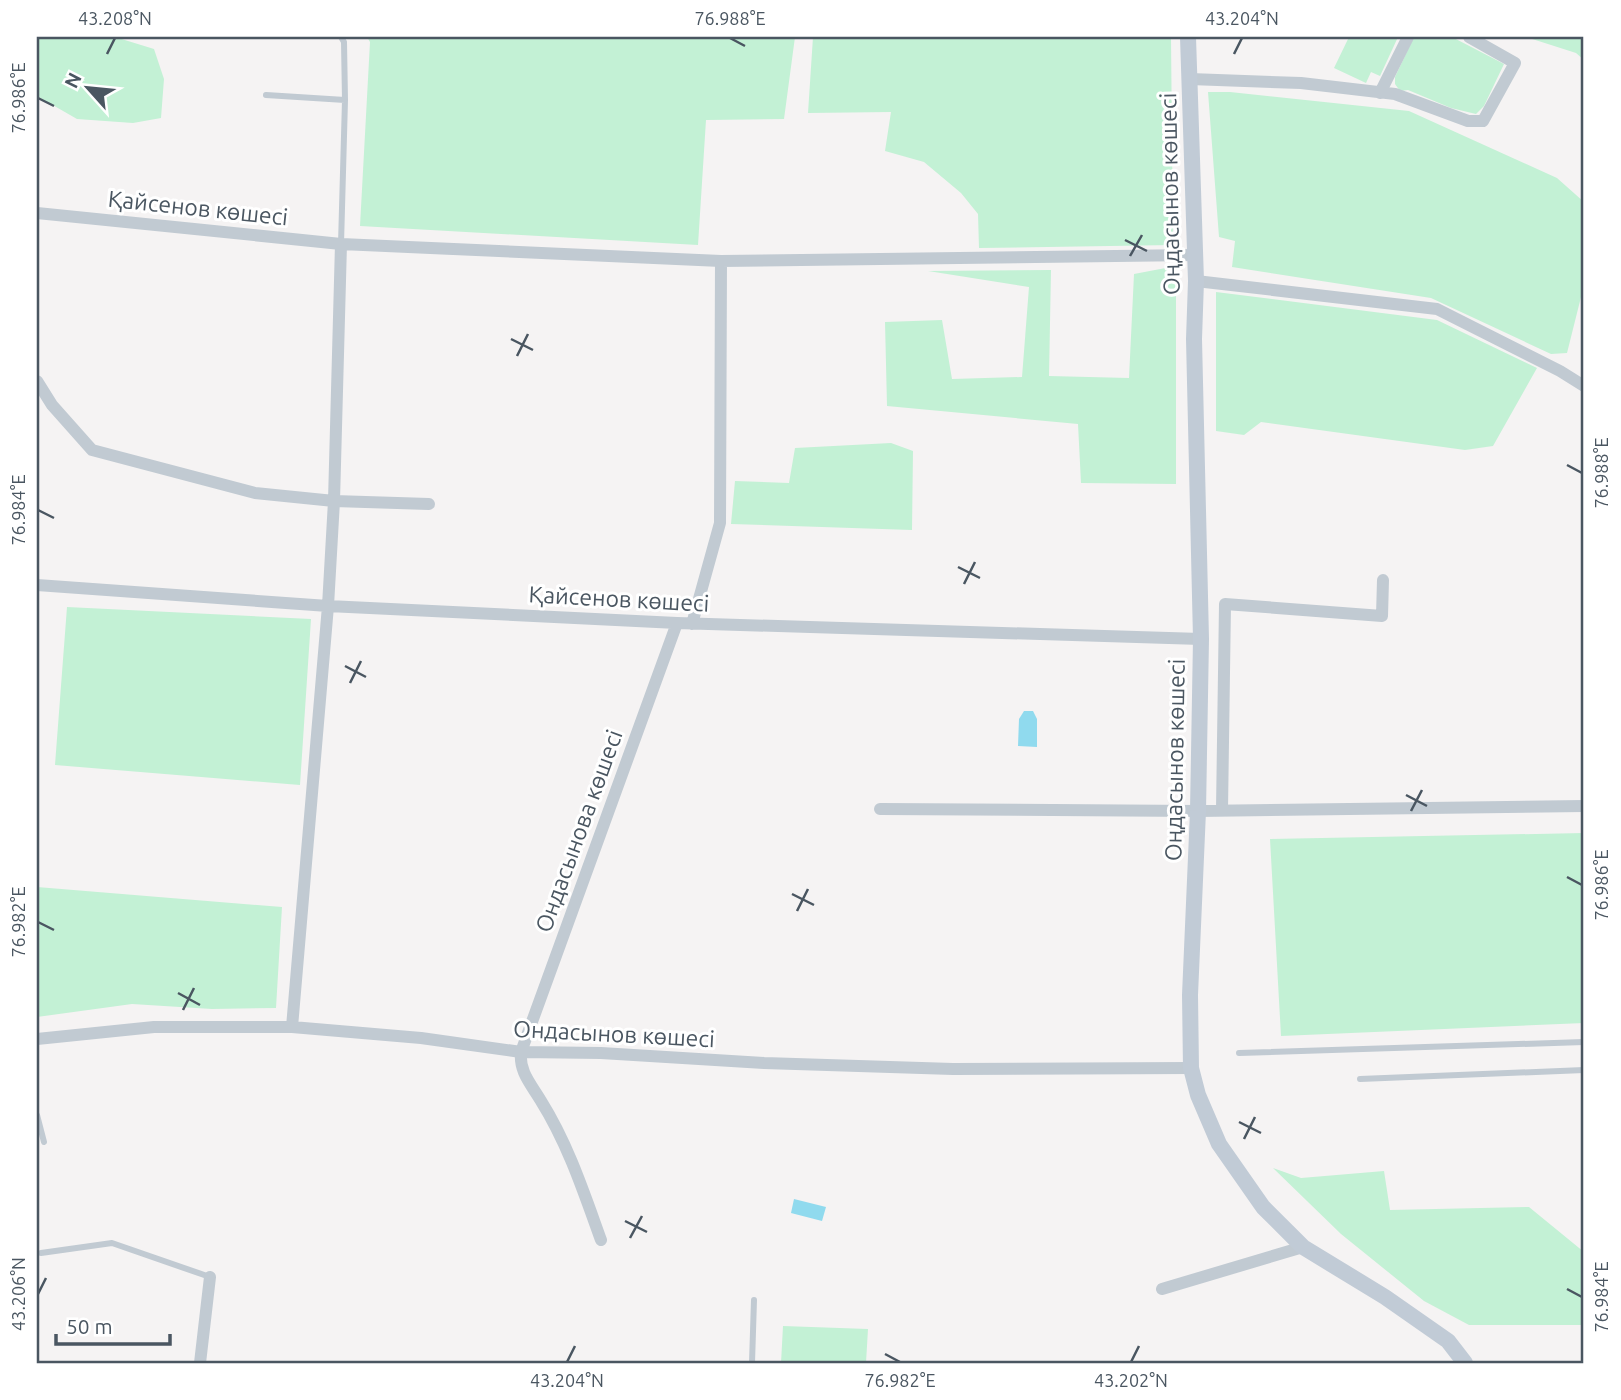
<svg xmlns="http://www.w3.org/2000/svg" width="1621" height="1400" viewBox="0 0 1621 1400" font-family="Ubuntu,sans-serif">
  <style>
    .green { fill: #c3f1d5 }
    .water { fill: #90daee }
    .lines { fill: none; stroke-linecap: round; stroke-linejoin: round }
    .lane { stroke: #c1cad2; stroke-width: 6 }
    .street { stroke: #c1cad2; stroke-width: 12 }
    .secondary { stroke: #c1cbd6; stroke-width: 16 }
    .ticks { fill: none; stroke: #4a5661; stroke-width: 2.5 }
    .labels { text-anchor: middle; stroke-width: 6; stroke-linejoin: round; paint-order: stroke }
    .street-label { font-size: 23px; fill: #4a5661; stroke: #fff }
    .neatline { fill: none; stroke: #4a5661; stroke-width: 2.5 }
    .ticks-label { font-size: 18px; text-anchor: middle; fill: #4a5661 }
  </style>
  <rect width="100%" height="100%" fill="#f5f3f3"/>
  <path class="green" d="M37 37H115L154 49 164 79 161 118 133 123 77 119 37 96Z
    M367 37H795L784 119 706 120 698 245 360 226 370 42Z
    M813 37H1171L1173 245 979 248 978 214 961 193 924 162 885 151 891 112 808 113Z
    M1349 37H1398L1380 76 1371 72 1366 83 1334 68Z
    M1414 37H1452L1504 64 1484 106 1476 114 1451 108 1408 90 1400 91 1395 84V77Z
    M1526 37H1584V60L1576 53Z
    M1208 92H1230L1409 111 1557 178 1584 202V285L1567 353 1551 354 1431 298 1232 267 1235 241 1219 237Z
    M1176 266V484L1081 483 1078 424 887 406 885 322 942 320 952 379 1022 377 1029 287 928 271 1051 270 1049 376 1129 378 1134 274Z
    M1216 292 1437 320 1537 368 1493 446 1465 450 1261 422 1244 435 1216 431Z
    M891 443 913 451 912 530 731 524 735 481 789 483 795 448Z
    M67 607 311 619 300 785 55 765Z
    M1584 833V1023L1281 1036 1270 839Z
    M37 887 282 907 276 1008 212 1009 132 1004 37 1017Z
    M1273 1168 1301 1178 1384 1171 1390 1210 1529 1207 1584 1252V1325H1469L1424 1301 1341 1234Z
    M783 1326 868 1329 866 1363H781Z"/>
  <path class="water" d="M1024 711H1033L1037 719V747L1018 746 1019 719Z
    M794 1199 826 1207 822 1221 791 1213Z"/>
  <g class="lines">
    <path class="lane" d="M341 37 344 42 345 100
      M266 95 345 100 341 244
      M1239 1053 1584 1042
      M1360 1079 1584 1070
      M37 1115 44 1142
      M41 1253 112 1243 210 1277
      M752 1363 754 1300"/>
    <path class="street" d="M1190 79 1301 83 1395 94 1468 121H1483L1515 63 1469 37
      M1380 93 1408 37
      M37 213 341 244 721 261 1195 255
      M1196 281 1437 309 1560 371 1584 386
      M37 381 52 405 92 450 255 493 334 501 429 504
      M37 585 328 606 677 623 1201 639
      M692 624 720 523 721 261
      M880 809 1198 811 1584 806
      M1222 810 1225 604 1382 616 1383 580
      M292 1027 328 606 334 501 341 244
      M37 1039 154 1027H292L421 1038 521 1052 601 1053 764 1063 953 1069 1191 1068
      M601 1240C584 1193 568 1144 541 1101 531 1084 519 1072 521 1052L677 623
      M1162 1289 1303 1247
      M200 1363 210 1277"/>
    <path class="secondary" d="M1188 37 1196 281 1194 339 1201 639 1198 811 1190 995 1191 1068 1198 1095 1219 1144 1263 1207 1303 1247 1385 1297 1448 1341 1465 1363"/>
  </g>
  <path class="ticks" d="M730 38 745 46M107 54 115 38M1234 54 1242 38M38 98 54 106M1125 240 1147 251M1130 256 1142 235M511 339 533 350M517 356 528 334M1567 465 1582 473M38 510 54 518M958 567 980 578M964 584 975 562M345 666 366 677M350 683 361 661M1406 795 1427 806M1411 811 1422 790M1567 877 1582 885M792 894 814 905M797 911 808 889M38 922 54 930M178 993 200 1005M183 1010 194 988M1239 1122 1261 1133M1244 1139 1255 1117M625 1221 647 1232M630 1238 642 1216M1567 1289 1582 1297M38 1294 46 1278M885 1354 900 1362M567 1362 575 1346M1131 1362 1139 1346"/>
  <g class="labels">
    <g class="street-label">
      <text transform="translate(1170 194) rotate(-91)" y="8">Оңдасынов көшесі</text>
      <text transform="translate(198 208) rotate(6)" y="8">Қайсенов көшесі</text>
      <text transform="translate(619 599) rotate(3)" y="8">Қайсенов көшесі</text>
      <text transform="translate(1175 760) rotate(-89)" y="8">Оңдасынов көшесі</text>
      <text transform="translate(579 831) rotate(-70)" y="8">Ондасынова көшесі</text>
      <text transform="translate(614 1034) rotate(3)" y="8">Ондасынов көшесі</text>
    </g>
  </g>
  <rect width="1621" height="1400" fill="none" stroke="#ffffff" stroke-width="77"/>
  <g transform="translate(88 88) rotate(297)" stroke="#ffffff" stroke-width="5" paint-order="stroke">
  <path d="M0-5L12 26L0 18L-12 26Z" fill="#4a5661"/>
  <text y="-10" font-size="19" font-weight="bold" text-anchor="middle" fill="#4a5661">N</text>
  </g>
  <path d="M56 1334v10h114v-10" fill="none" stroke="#4a5661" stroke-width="3.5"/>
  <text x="66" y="1334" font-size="21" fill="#4a5661" stroke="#ffffff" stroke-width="5" paint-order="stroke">50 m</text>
  <rect x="38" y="38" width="1544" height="1324" class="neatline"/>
  <g class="ticks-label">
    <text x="115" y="25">43.208°N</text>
    <text x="730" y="25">76.988°E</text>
    <text x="1242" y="25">43.204°N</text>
    <text transform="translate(19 98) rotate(-90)" y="6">76.986°E</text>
    <text transform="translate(1602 473) rotate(-90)" y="6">76.988°E</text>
    <text transform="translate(19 510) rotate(-90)" y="6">76.984°E</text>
    <text transform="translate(1602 885) rotate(-90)" y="6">76.986°E</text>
    <text transform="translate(19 922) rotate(-90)" y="6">76.982°E</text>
    <text transform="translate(19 1294) rotate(-90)" y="6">43.206°N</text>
    <text transform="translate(1602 1297) rotate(-90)" y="6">76.984°E</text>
    <text x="567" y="1387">43.204°N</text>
    <text x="900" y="1387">76.982°E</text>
    <text x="1131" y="1387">43.202°N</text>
  </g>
</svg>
